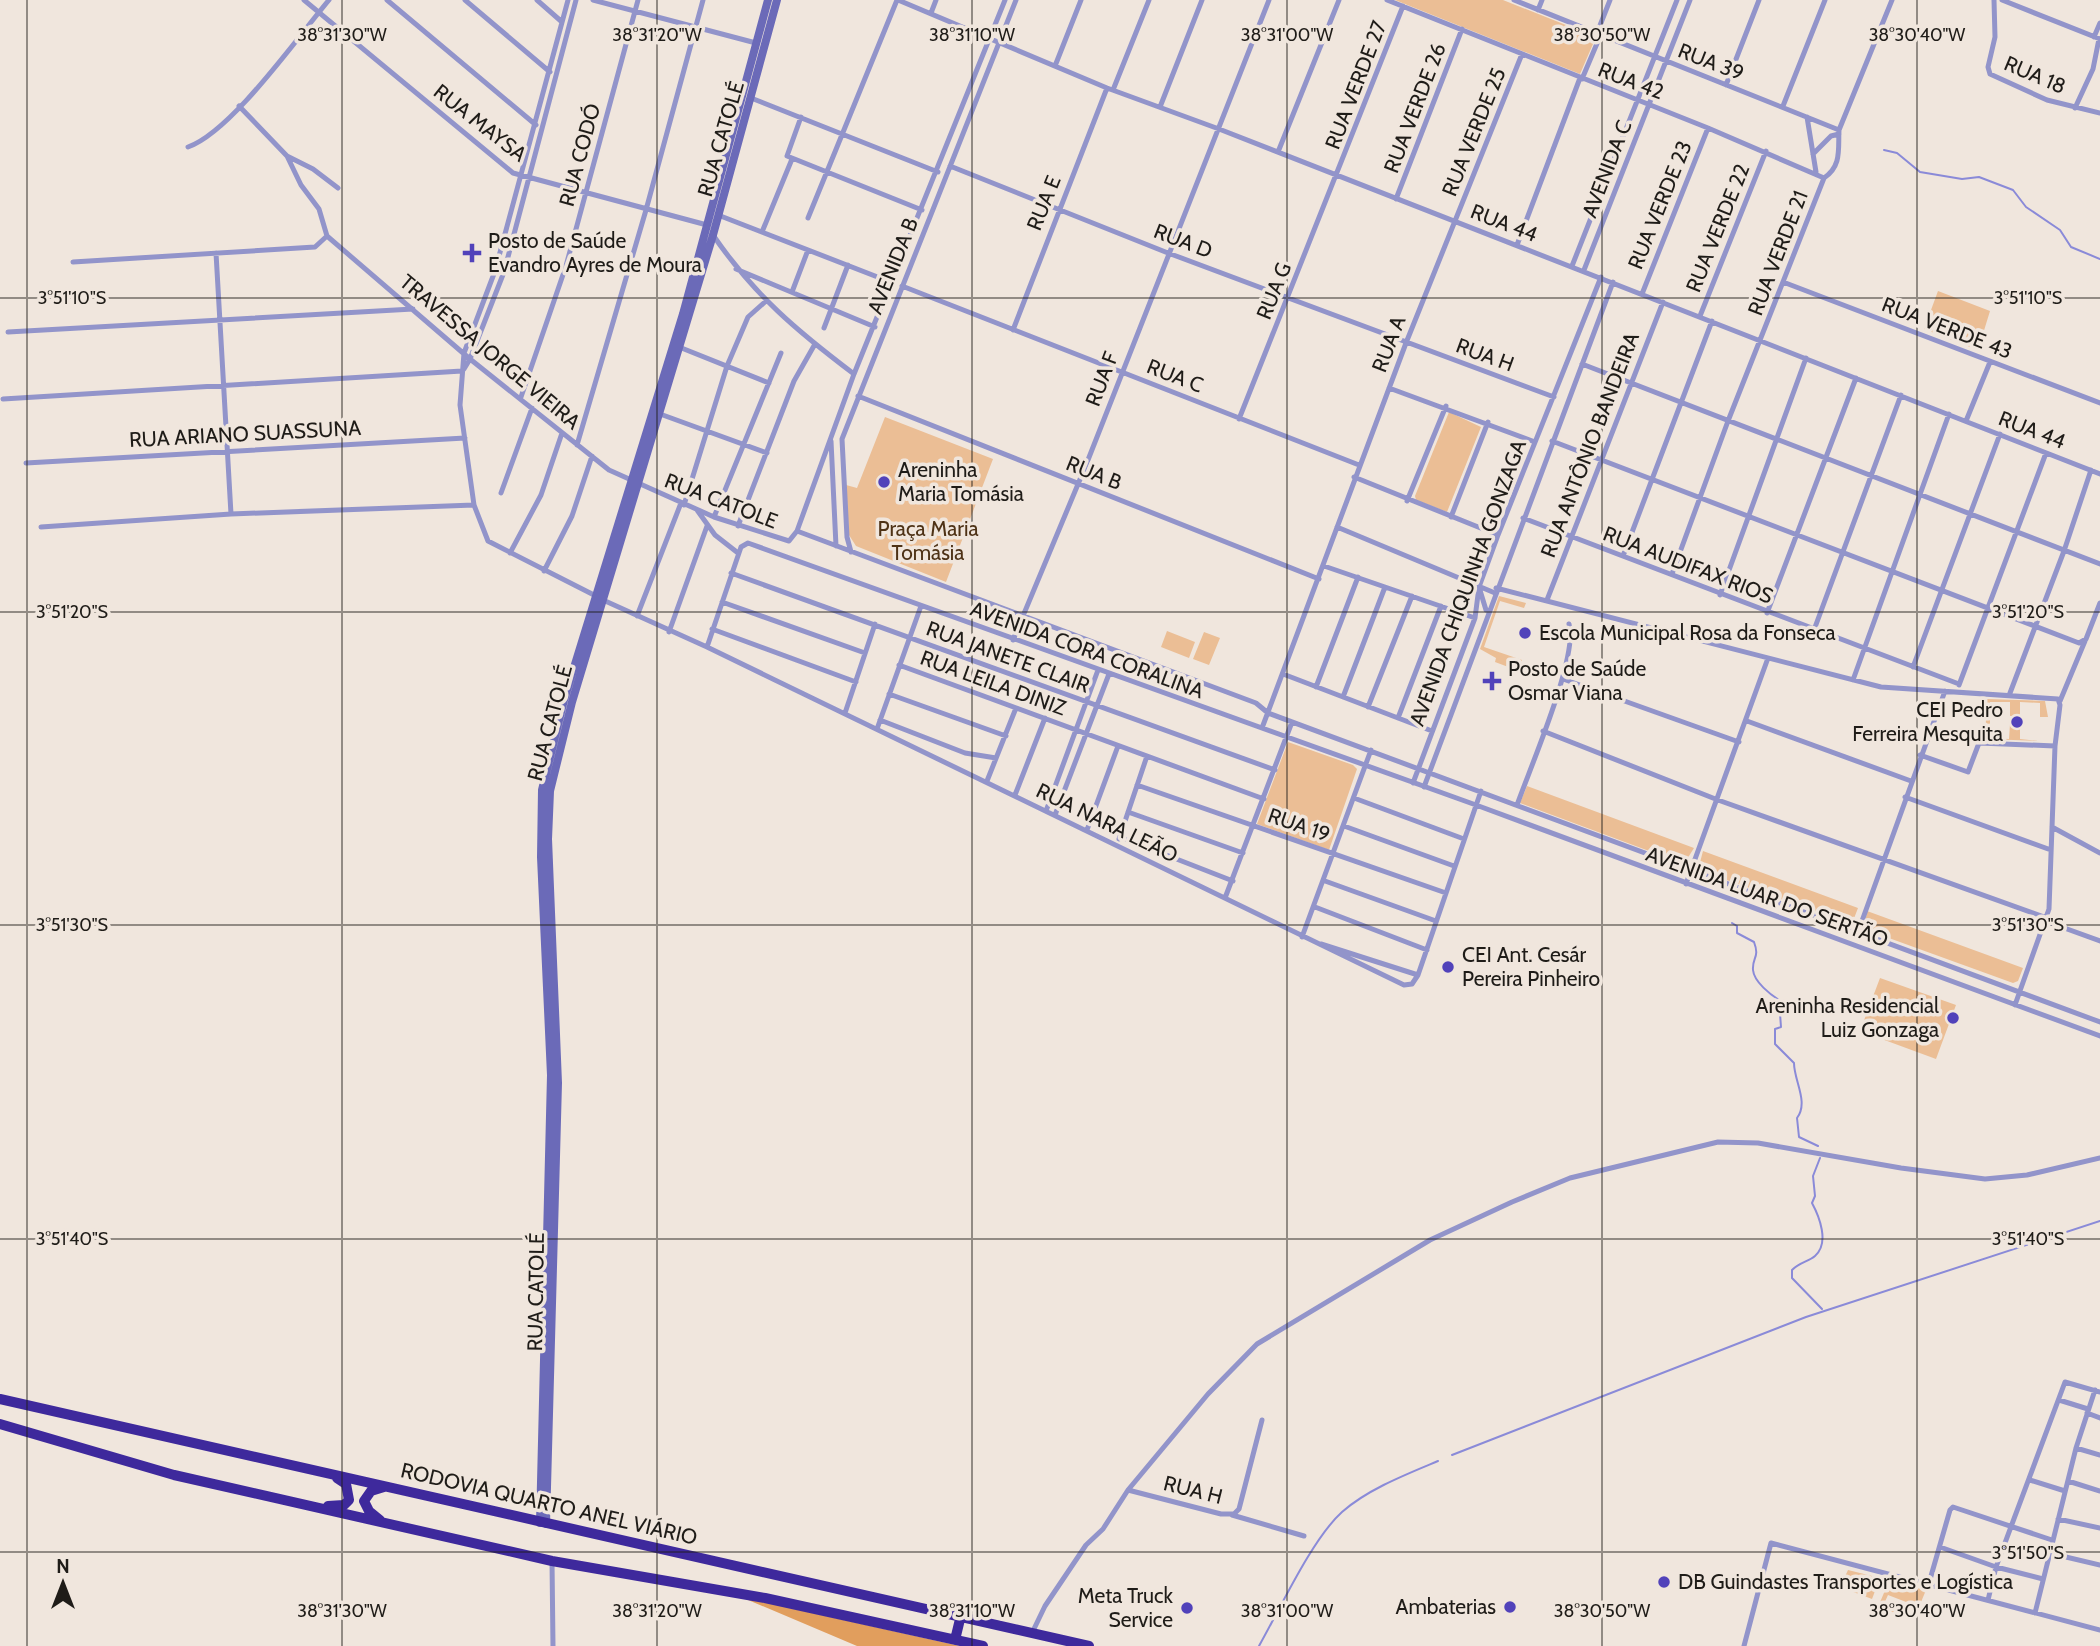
<svg xmlns="http://www.w3.org/2000/svg" width="2100" height="1646" viewBox="0 0 2100 1646" font-family="Cabin,sans-serif">
  <style>
    .green { fill: #ebbe95 }
    .forest { fill: #e19e5d }
    .lines { fill: none; stroke-linecap: round; stroke-linejoin: round }
    .stream { stroke: #8a8ad8; stroke-width: 2 }
    .street { stroke: #9294ca; stroke-width: 5 }
    .secondary { stroke: #6b6ab8; stroke-width: 8 }
    .highway { stroke: #3e299c; stroke-width: 10 }
    .ticks { fill: none; stroke: #1f1c18; stroke-width: 2; stroke-opacity: 0.45 }
    .poi-dot { fill: #5142ba; stroke: #f0e6dd; stroke-width: 2.5 }
    .labels { text-anchor: middle; stroke-width: 7; stroke-linejoin: round; paint-order: stroke }
    .street-label { font-size: 21px; fill: #1f1c18; stroke: #f0e6dd }
    .poi-label { font-size: 21px; fill: #1f1c18; stroke: #f0e6dd; text-anchor: start }
    .park-label { font-size: 21px; fill: #4e3216; stroke: #f0e6dd }
    .ticks-label { font-size: 18px; text-anchor: middle; fill: #1f1c18; stroke: #f0e6dd; stroke-width: 7; stroke-linejoin: round; paint-order: stroke }
  </style>
  <rect width="100%" height="100%" fill="#f0e6dd"/>
  <path class="green" d="M1395 0H1503L1596 37 1580 74Z
    M1938 291 1990 311 1978 350 1924 329Z
    M1449 412 1481 427 1447 512 1416 500 1415 496Z
    M885 417 993 459 946 582 856 546 849 535 846 485 857 488Z
    M1499 596 1526 603 1524 608 1500 601 1484 647 1522 660 1519 671 1495 662 1496 658 1480 649Z
    M1167 631 1195 642 1189 658 1161 647Z
    M1204 632 1220 638 1209 665 1193 659Z
    M1987 699 2045 701 2048 717H2040V703L2020 702V716H2010V702H1990V738L2009 739 2010 724 2020 725V739L2039 741 1985 739Z
    M1288 742 1353 765 1357 769 1329 850 1257 824Z
    M1527 786 1694 848 1684 864 1520 803Z
    M1703 851 1858 908 1853 921 1849 923 1698 870Z
    M1867 911 2023 968 2018 981 2013 983 1864 929Z
    M1880 978 1956 1005 1936 1059 1860 1031Z
    M1848 1570 1880 1578 1872 1599 1840 1587Z
    M1889 1581 1926 1590 1919 1607 1888 1595 1883 1606 1901 1615 1878 1607Z"/>
  <path class="forest" d="M741 1597 942 1642 960 1646H857Z"/>
  <g class="lines">
    <path class="stream" d="M1884 150 1897 153 1920 172 1962 179 1979 177 2013 190 2026 207 2060 230 2071 247 2100 259
      M1732 923 1737 926V933L1754 942C1760 958 1752 957 1753 970 1754 982 1771 995 1779 1000L1781 1027 1775 1029V1044L1794 1063C1794 1081 1809 1102 1797 1118L1799 1137 1818 1146
      M1820 1158 1813 1176 1815 1196 1812 1203C1819 1216 1830 1243 1815 1256 1808 1262 1800 1262 1792 1270V1278L1822 1309
      M1452 1455 1806 1317 2100 1221
      M1259 1646C1280 1609 1312 1539 1342 1512 1368 1489 1407 1474 1438 1461"/>
    <path class="street" d="M304 0 513 173 707 225
      M387 0 536 125
      M465 0 550 72
      M537 0 562 22
      M568 0 495 271 464 353 460 405 474 505 488 541 596 596
      M593 0 756 43
      M898 0 1107 88 1219 129 2100 474
      M1387 0 1708 128 1824 178
      M1514 0 1839 130 1892 0
      M1994 0 1995 37 1988 67 1990 74 2047 100 2100 113
      M2002 0 2100 39
      M1538 10 1542 0
      M931 13 936 0
      M1597 33 1610 0
      M2094 37 2100 23
      M1055 66 1081 0
      M1582 79 1601 34
      M1726 85 1759 0
      M1113 90 1149 0
      M751 98 938 172
      M239 106 287 156 301 185 319 209 327 236 470 359 609 470 714 517 789 541 797 531 854 374 1005 0
      M1783 106 1825 0
      M1160 107 1202 0
      M2075 108 2093 69 2099 39
      M801 117 787 156 922 210
      M1807 117 1816 172
      M188 147C231 132 297 38 329 0
      M1278 152 1339 0
      M1813 154 1831 136 1839 134
      M287 156 313 169 338 188
      M950 166 1168 253 1554 397
      M1396 199 1462 29
      M718 215 893 283
      M808 218 897 0
      M762 232 792 159
      M713 235C754 295 797 331 854 374
      M1517 245 1580 78
      M216 253 231 514
      M73 262 315 247 327 236
      M1572 266 1677 0
      M736 269 875 327
      M1584 270 1690 0
      M1783 282 2100 403
      M902 286 1359 465
      M792 292 808 250
      M1642 294 1708 128
      M1700 316 1766 151
      M824 328 848 265
      M1013 330 1107 88
      M8 332 413 309
      M679 347 769 383
      M1582 364 2100 564
      M464 369 470 359 504 272 576 0
      M1389 388 1535 442
      M858 396 1319 579
      M521 397 566 266 638 0
      M3 399 462 371
      M660 414 767 453
      M1239 419 1403 6
      M1966 421 1990 362
      M831 441 836 546
      M1552 441 2079 643 2086 639 2100 603
      M577 445 646 210 703 0
      M26 463 465 438
      M1354 477 1498 535
      M501 493 532 408
      M1407 501 1446 406
      M684 505 727 366 748 317 766 301
      M697 510 715 535 738 553
      M714 517 781 353
      M1451 517 1488 422
      M1523 518 1959 684
      M738 526 794 381 815 344
      M41 527 231 514 474 505
      M1337 527 1495 593
      M797 531 1256 703 1268 713 2100 1022
      M851 552 847 537 842 439 1016 0
      M510 553 541 495 562 433
      M1623 556 1712 321
      M1324 566 1475 618
      M544 571 572 516 592 456
      M731 573 1275 770
      M1672 574 1728 421 1824 178C1842 166 1838 149 1839 130
      M1479 587 1486 610
      M1496 588 1881 687 2058 699 2060 705 2055 746 2049 909 2015 1005
      M1720 595 1806 358
      M603 600 707 647
      M1547 600 1663 302
      M722 602 865 653
      M1767 613 1856 378
      M637 616 681 503
      M712 629 856 682
      M1814 630 1901 395
      M669 632 707 526
      M1013 640 1086 465 1269 0
      M899 665 1264 799
      M1913 667 2000 434
      M1283 674 1432 731
      M1563 679 1739 742
      M1853 680 1949 414
      M1959 685 2046 453
      M1316 687 1358 577
      M2010 693 2064 551 2091 470
      M889 694 1006 736
      M1343 697 1385 587
      M2060 701 2085 641
      M1368 707 1412 596
      M845 713 875 624
      M1398 718 1441 606
      M880 720 965 753 996 758
      M1747 721 1911 781
      M1262 728 1406 343 1522 54
      M877 729 921 606
      M1543 731 1718 800 2047 918
      M1920 755 1968 772 1979 743 2055 746
      M987 781 1016 708
      M1413 783 1475 618 1479 587 1498 535 1601 277
      M1137 785 1446 893
      M1424 787 1613 282
      M1481 791C1460 853 1439 914 1418 975L1412 984 1404 985 707 647 741 547 748 543 1476 805 2100 1036
      M1015 795 1045 718
      M1905 797 2051 850
      M1354 798 1464 839
      M1517 805C1530 768 1579 655 1569 624
      M1046 811 1098 670
      M1128 812 1243 853
      M1055 815 1109 674
      M1344 826 1454 866
      M2052 827 2100 853
      M1087 830 1118 746
      M1120 837 1233 881
      M1119 839 1147 756
      M1325 881 1436 921
      M1686 884 1768 658
      M1225 898 1292 722
      M1315 907 1427 950
      M2045 921 2100 941
      M1858 932 1945 691
      M1302 937 1371 750
      M1321 944 1418 975
      M2059 1400 2088 1409
      M2087 1413 2100 1418
      M2076 1448 2100 1455
      M2030 1480 2065 1491
      M2068 1481 2100 1491
      M1128 1490 1221 1514H1234L1239 1509 1262 1420
      M1232 1515 1304 1536
      M2058 1519 2100 1528
      M1940 1547 1996 1567 2043 1579
      M2049 1553 2100 1565
      M552 1561 553 1646
      M1929 1583 1950 1510 1953 1507 2052 1540
      M1988 1600 1996 1567 2065 1382 2100 1392
      M2035 1613 2076 1448 2095 1390
      M1032 1633 1045 1606 1086 1545 1103 1529 1128 1490 1208 1394 1257 1344 1430 1240 1512 1202 1570 1178 1718 1142 1758 1143 1901 1168 1985 1179 2027 1175 2100 1158
      M1744 1646 1771 1543 2100 1630"/>
    <path class="secondary" d="M540 1523 551 1075 541 857 542 790 564 700 683 314 768 0
      M546 1524 558 1083 548 839 550 791 572 702 713 235 777 0"/>
    <path class="highway" d="M0 1399 1089 1646
      M0 1424 174 1475 552 1561 765 1598 983 1646
      M328 1506 344 1505 349 1500 346 1484 337 1478
      M380 1520 369 1511 364 1501 371 1491 384 1487
      M955 1640 961 1615"/>
  </g>
  <path class="ticks" d="M27 0V1646M342 0V1646M657 0V1646M972 0V1646M1287 0V1646M1602 0V1646M1917 0V1646M0 298H2100M0 612H2100M0 925H2100M0 1239H2100M0 1552H2100"/>
  <g class="poi-dot">
    <path d="M468.5 242.5h7v7h7v7h-7v7h-7v-7h-7v-7h7z"/>
    <circle cx="884" cy="482" r="7"/>
    <circle cx="1525" cy="633" r="7"/>
    <path d="M1488.5 670.5h7v7h7v7h-7v7h-7v-7h-7v-7h7z"/>
    <circle cx="2017" cy="722" r="7"/>
    <circle cx="1448" cy="967" r="7"/>
    <circle cx="1953" cy="1018" r="7"/>
    <circle cx="1664" cy="1582" r="7"/>
    <circle cx="1510" cy="1607" r="7"/>
    <circle cx="1187" cy="1608" r="7"/>
  </g>
  <g class="labels">
    <g class="street-label">
      <text transform="translate(1711 62) rotate(21)" y="7">RUA 39</text>
      <text transform="translate(2035 75) rotate(23)" y="7">RUA 18</text>
      <text transform="translate(1631 81) rotate(21)" y="7">RUA 42</text>
      <text transform="translate(1356 85) rotate(-69)" y="7">RUA VERDE 27</text>
      <text transform="translate(1415 108) rotate(-69)" y="7">RUA VERDE 26</text>
      <text transform="translate(480 123) rotate(38)" y="7">RUA MAYSA</text>
      <text transform="translate(1474 132) rotate(-68)" y="7">RUA VERDE 25</text>
      <text transform="translate(721 139) rotate(-74)" y="7">RUA CATOLÉ</text>
      <text transform="translate(580 155) rotate(-75)" y="7">RUA CODÓ</text>
      <text transform="translate(1607 169) rotate(-69)" y="7">AVENIDA C</text>
      <text transform="translate(1044 203) rotate(-68)" y="7">RUA E</text>
      <text transform="translate(1660 205) rotate(-68)" y="7">RUA VERDE 23</text>
      <text transform="translate(1504 223) rotate(21)" y="7">RUA 44</text>
      <text transform="translate(1718 228) rotate(-68)" y="7">RUA VERDE 22</text>
      <text transform="translate(1183 241) rotate(21)" y="7">RUA D</text>
      <text transform="translate(1778 253) rotate(-69)" y="7">RUA VERDE 21</text>
      <text transform="translate(893 266) rotate(-68)" y="7">AVENIDA B</text>
      <text transform="translate(1274 291) rotate(-68)" y="7">RUA G</text>
      <text transform="translate(1947 328) rotate(21)" y="7">RUA VERDE 43</text>
      <text transform="translate(1389 344) rotate(-69)" y="7">RUA A</text>
      <text transform="translate(490 352) rotate(40)" y="7">TRAVESSA JORGE VIEIRA</text>
      <text transform="translate(1485 355) rotate(20)" y="7">RUA H</text>
      <text transform="translate(1175 376) rotate(21)" y="7">RUA C</text>
      <text transform="translate(1102 379) rotate(-69)" y="7">RUA F</text>
      <text transform="translate(2032 430) rotate(21)" y="7">RUA 44</text>
      <text transform="translate(245 434) rotate(-3)" y="7">RUA ARIANO SUASSUNA</text>
      <text transform="translate(1590 445) rotate(-69)" y="7">RUA ANTÔNIO BANDEIRA</text>
      <text transform="translate(1094 473) rotate(22)" y="7">RUA B</text>
      <text transform="translate(721 501) rotate(21)" y="7">RUA CATOLE</text>
      <text transform="translate(1688 565) rotate(21)" y="7">RUA AUDIFAX RIOS</text>
      <text transform="translate(1468 583) rotate(-70)" y="7">AVENIDA CHIQUINHA GONZAGA</text>
      <text transform="translate(1087 650) rotate(20)" y="7">AVENIDA CORA CORALINA</text>
      <text transform="translate(1008 657) rotate(20)" y="7">RUA JANETE CLAIR</text>
      <text transform="translate(993 683) rotate(20)" y="7">RUA LEILA DINIZ</text>
      <text transform="translate(550 723) rotate(-75)" y="7">RUA CATOLÉ</text>
      <text transform="translate(1107 823) rotate(26)" y="7">RUA NARA LEÃO</text>
      <text transform="translate(1299 825) rotate(19)" y="7">RUA 19</text>
      <text transform="translate(1767 897) rotate(20)" y="7">AVENIDA LUAR DO SERTÃO</text>
      <text transform="translate(536 1292) rotate(-89)" y="7">RUA CATOLÉ</text>
      <text transform="translate(1193 1490) rotate(14)" y="7">RUA H</text>
      <text transform="translate(549 1504) rotate(13)" y="7">RODOVIA QUARTO ANEL VIÁRIO</text>
    </g>
    <g class="poi-label">
      <text x="488" y="248">Posto de Saúde<tspan x="488" dy="24">Evandro Ayres de Moura</tspan></text>
      <text x="898" y="477">Areninha<tspan x="898" dy="24">Maria Tomásia</tspan></text>
      <text x="1539" y="640">Escola Municipal Rosa da Fonseca</text>
      <text x="1508" y="676">Posto de Saúde<tspan x="1508" dy="24">Osmar Viana</tspan></text>
      <text x="2003" y="717" text-anchor="end">CEI Pedro<tspan x="2003" dy="24">Ferreira Mesquita</tspan></text>
      <text x="1462" y="962">CEI Ant. Cesár<tspan x="1462" dy="24">Pereira Pinheiro</tspan></text>
      <text x="1939" y="1013" text-anchor="end">Areninha Residencial<tspan x="1939" dy="24">Luiz Gonzaga</tspan></text>
      <text x="1678" y="1589">DB Guindastes Transportes e Logística</text>
      <text x="1173" y="1603" text-anchor="end">Meta Truck<tspan x="1173" dy="24">Service</tspan></text>
      <text x="1496" y="1614" text-anchor="end">Ambaterias</text>
    </g>
    <g class="park-label">
      <text x="928" y="536">Praça Maria<tspan x="928" dy="24">Tomásia</tspan></text>
    </g>
  </g>
  <g class="ticks-label">
    <text x="342" y="41">38°31'30"W</text>
    <text x="657" y="41">38°31'20"W</text>
    <text x="972" y="41">38°31'10"W</text>
    <text x="1287" y="41">38°31'00"W</text>
    <text x="1602" y="41">38°30'50"W</text>
    <text x="1917" y="41">38°30'40"W</text>
    <text x="72" y="304">3°51'10"S</text>
    <text x="2028" y="304">3°51'10"S</text>
    <text x="72" y="618">3°51'20"S</text>
    <text x="2028" y="618">3°51'20"S</text>
    <text x="72" y="931">3°51'30"S</text>
    <text x="2028" y="931">3°51'30"S</text>
    <text x="72" y="1245">3°51'40"S</text>
    <text x="2028" y="1245">3°51'40"S</text>
    <text x="2028" y="1559">3°51'50"S</text>
    <text x="342" y="1617">38°31'30"W</text>
    <text x="657" y="1617">38°31'20"W</text>
    <text x="972" y="1617">38°31'10"W</text>
    <text x="1287" y="1617">38°31'00"W</text>
    <text x="1602" y="1617">38°30'50"W</text>
    <text x="1917" y="1617">38°30'40"W</text>
  </g>
  <g transform="translate(63 1583)" stroke="#f0e6dd" stroke-width="5" paint-order="stroke">
  <path d="M0-5L12 26L0 18L-12 26Z" fill="#1f1c18"/>
  <text y="-10" font-size="19" font-weight="bold" text-anchor="middle" fill="#1f1c18">N</text>
  </g>
</svg>
